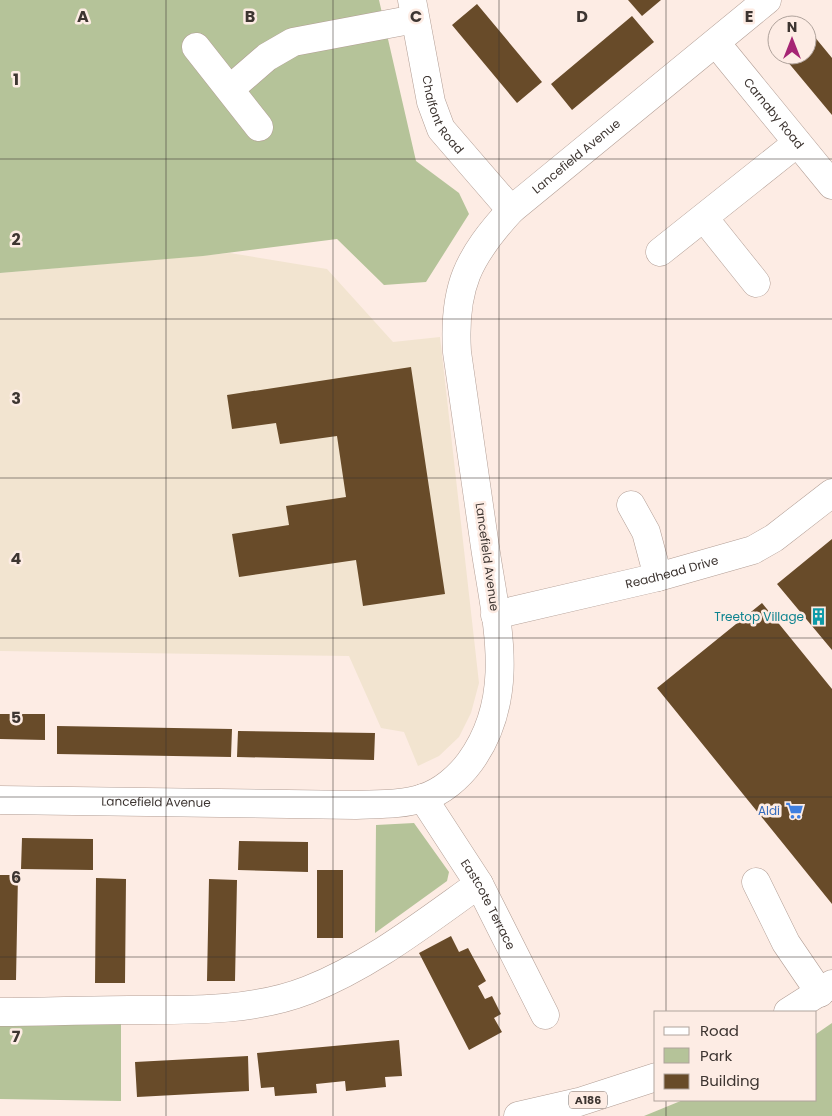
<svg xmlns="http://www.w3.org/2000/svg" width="832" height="1116" viewBox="0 0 832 1116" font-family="Poppins,sans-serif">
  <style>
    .education { fill: #f2e4d0 }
    .green { fill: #b5c399 }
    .building { fill: #684b29 }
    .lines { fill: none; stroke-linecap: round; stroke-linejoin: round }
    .minor-casing { stroke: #b29e95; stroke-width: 29 }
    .major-casing { stroke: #b29e95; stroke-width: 29 }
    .minor { stroke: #fff; stroke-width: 28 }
    .major { stroke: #fff; stroke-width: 28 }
    .grid { fill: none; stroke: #3d3531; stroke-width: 1; stroke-opacity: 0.55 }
    .labels { text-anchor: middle; stroke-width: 5; stroke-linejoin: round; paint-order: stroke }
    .shield { fill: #fdece4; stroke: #776c67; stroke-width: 1 }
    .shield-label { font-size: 11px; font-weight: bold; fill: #3d3531 }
    .street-label { font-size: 12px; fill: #3d3531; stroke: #fdece4 }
    .culture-label { font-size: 12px; fill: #0d838f; stroke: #fdece4; text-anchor: end }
    .shop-label { font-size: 12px; fill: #366cbe; stroke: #fdece4; text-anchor: end }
    .grid-label { font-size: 16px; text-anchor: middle; font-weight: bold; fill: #3d3531; stroke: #fdece4; stroke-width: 5; stroke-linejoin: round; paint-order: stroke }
  </style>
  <rect width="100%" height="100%" fill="#fdece4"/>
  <path class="education" d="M230 253 327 269 393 342 440 337 479 683 471 713 459 737 439 756 418 766 404 732 381 728 349 656 0 651V273Z"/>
  <path class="green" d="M0 0H379L416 161 459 193 469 214 426 282 384 285 337 239 203 256 0 273Z
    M414 823 449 872 447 881 375 933 376 825Z
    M832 1023V1116H644L683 1100H816V1034Z
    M0 1024H121V1101L0 1099Z"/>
  <path class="building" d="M628 0H661L642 16Z
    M477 4 542 82 517 103 452 25Z
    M632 16 654 42 572 110 551 84Z
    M809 30 832 58V115L782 55H807V32Z
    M411 367 445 594 363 606 356 560 239 577 232 534 289 525 286 506 346 497 337 436 280 444 276 423 232 429 227 395Z
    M832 539V650L777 584Z
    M762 603 832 689V904L657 688Z
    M0 714H45V740L0 739Z
    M57 726 232 729 231 757 57 754Z
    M238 731 375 733 374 760 237 757Z
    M22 838 93 839V870L21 869Z
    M239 841 308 842V872L238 870Z
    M317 870H343V938H317Z
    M0 875H18L16 980H0Z
    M96 878 126 879 125 983H95Z
    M209 879 237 880 235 981H207Z
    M451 936 459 952 468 948 486 981 478 986 485 999 492 996 501 1014 494 1018 502 1032 469 1050 419 953Z
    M399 1040 402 1076 385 1077 386 1087 346 1091 345 1081 316 1084 317 1093 275 1096 274 1087 261 1088 257 1053Z
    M248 1056 249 1091 137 1097 135 1062Z"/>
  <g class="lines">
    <defs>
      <g id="minor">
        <path id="s1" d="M412 0 431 102 441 129 511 210"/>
        <path id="s2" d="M716 43 832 185"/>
        <path d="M196 47 259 127"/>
        <path d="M230 89 267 57 293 42 415 19"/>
        <path d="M704 218 756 283"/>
        <path d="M660 252 797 143"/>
        <path d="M631 505 646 532 658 577"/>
        <path id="s3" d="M495 615 658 577 753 550 774 538 832 493"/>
        <path id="s4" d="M423 798 479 884 545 1015"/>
        <path id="s5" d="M0 800 356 805C378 804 402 805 423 798 442 792 459 777 470 762 518 696 496 621 485 547 476 482 466 417 457 352 453 287 468 257 511 210L767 0"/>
        <path d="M756 882 786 943 820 993"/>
        <path d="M0 1012C43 1012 86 1010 129 1010 189 1010 252 1012 308 990 371 965 424 923 479 884"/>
      </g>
      <path id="major" d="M788 1012 832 984
        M518 1116 579 1102 656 1077"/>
    </defs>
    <use href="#minor" class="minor-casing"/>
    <use href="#major" class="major-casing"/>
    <use href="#minor" class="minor"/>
    <use href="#major" class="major"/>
  </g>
  <path class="grid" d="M166 0V1116M333 0V1116M499 0V1116M666 0V1012M0 159H832M0 319H832M0 478H832M0 638H832M0 797H832M0 957H832M666 1100V1116"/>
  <defs>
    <symbol id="building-bare" viewBox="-9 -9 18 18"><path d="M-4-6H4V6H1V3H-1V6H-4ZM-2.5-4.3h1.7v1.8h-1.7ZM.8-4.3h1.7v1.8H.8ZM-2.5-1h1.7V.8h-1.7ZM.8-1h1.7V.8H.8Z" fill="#0f9aa8" stroke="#fdece4" stroke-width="2.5" paint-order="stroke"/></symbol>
    <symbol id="supermarket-bare" viewBox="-9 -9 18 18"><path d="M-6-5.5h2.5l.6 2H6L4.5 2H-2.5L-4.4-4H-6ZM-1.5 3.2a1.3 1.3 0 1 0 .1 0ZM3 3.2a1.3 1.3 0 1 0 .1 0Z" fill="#3f7fe0" stroke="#fdece4" stroke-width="2.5" paint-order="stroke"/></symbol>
  </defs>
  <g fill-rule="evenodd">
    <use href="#building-bare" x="806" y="604" width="25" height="25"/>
    <use href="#supermarket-bare" x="782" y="798" width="25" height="25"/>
  </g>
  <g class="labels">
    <rect class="shield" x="569" y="1091.5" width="38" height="17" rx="4"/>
    <g class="shield-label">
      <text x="588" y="1104">A186</text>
    </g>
    <g class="street-label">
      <text dy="4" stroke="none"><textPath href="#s1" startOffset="120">Chalfont Road</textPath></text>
      <text dy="4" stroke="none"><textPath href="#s2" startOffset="91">Carnaby Road</textPath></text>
      <text dy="4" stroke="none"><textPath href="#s5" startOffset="1145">Lancefield Avenue</textPath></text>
      <text transform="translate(487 557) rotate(82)" y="4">Lancefield Avenue</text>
      <text dy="4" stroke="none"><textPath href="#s3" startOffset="182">Readhead Drive</textPath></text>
      <text dy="4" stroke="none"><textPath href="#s5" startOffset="156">Lancefield Avenue</textPath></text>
      <text dy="4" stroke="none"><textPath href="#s4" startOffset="125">Eastcote Terrace</textPath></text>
    </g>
    <g class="culture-label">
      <text x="804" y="621">Treetop Village</text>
    </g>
    <g class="shop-label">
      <text x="780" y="815">Aldi</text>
    </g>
  </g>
  <g class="grid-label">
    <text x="83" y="22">A</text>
    <text x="250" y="22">B</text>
    <text x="416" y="22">C</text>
    <text x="582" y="22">D</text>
    <text x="749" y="22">E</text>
    <text x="16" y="85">1</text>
    <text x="16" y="245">2</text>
    <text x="16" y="404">3</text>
    <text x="16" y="564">4</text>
    <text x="16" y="723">5</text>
    <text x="16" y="883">6</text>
    <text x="16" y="1042">7</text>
  </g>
  <rect x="654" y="1011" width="162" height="90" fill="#fdece4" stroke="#b0a39c"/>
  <rect x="664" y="1027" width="25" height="8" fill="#ffffff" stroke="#b0a39c"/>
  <text x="700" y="1036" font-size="15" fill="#3d3531">Road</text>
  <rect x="664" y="1048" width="25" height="15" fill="#b5c399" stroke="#b0a39c"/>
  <text x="700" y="1061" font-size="15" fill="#3d3531">Park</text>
  <rect x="664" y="1074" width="25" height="15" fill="#684b29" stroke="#b0a39c"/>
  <text x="700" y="1086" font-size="15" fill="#3d3531">Building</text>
  <g transform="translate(792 40)"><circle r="24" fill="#fdece4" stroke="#b0a39c"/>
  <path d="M0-4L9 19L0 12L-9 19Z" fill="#a62574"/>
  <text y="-8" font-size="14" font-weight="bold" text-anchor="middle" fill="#3d3531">N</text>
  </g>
</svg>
